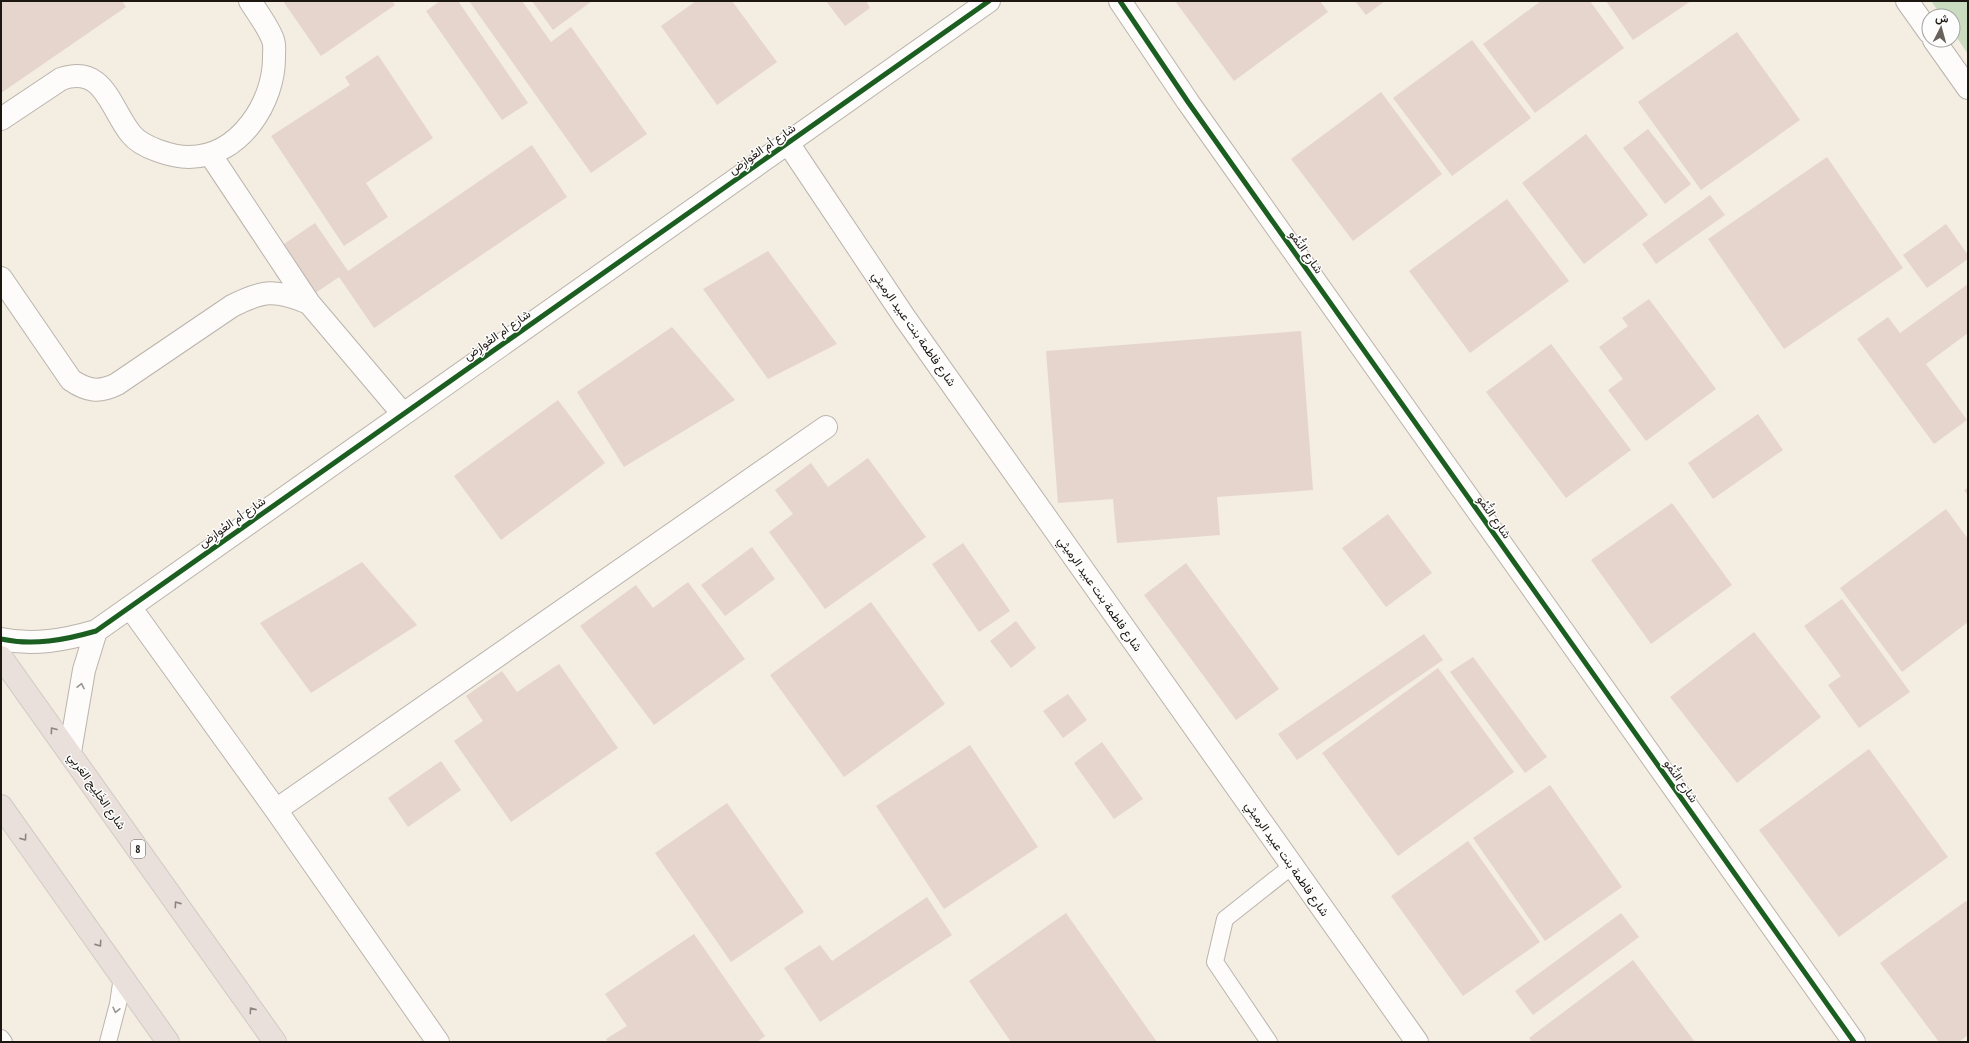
<svg xmlns="http://www.w3.org/2000/svg" width="1969" height="1043" viewBox="0 0 1969 1043" font-family="'PT Sans Narrow',Vazirmatn,sans-serif">
  <style>
    .green { fill: #c9dcbf }
    .building { fill: #e6d5cd }
    .lines { fill: none; stroke-linecap: round; stroke-linejoin: round }
    .service-casing { stroke: #bab4ac; stroke-width: 18 }
    .minor-casing { stroke: #bab4ac; stroke-width: 24 }
    .trunk-casing { stroke: #cecac5; stroke-width: 24 }
    .service { stroke: #fdfcfb; stroke-width: 16 }
    .minor { stroke: #fdfcfb; stroke-width: 22 }
    .trunk { stroke: #eae0db; stroke-width: 22 }
    .cycleway-casing { stroke: #fdfdfd; stroke-width: 8 }
    .cycleway { stroke: #1b5e20; stroke-width: 5 }
    .oneway { stroke: #989592 }
    .oneway2 { stroke: #8d8680 }
    .labels { text-anchor: middle; stroke-width: 3; stroke-linejoin: round; paint-order: stroke }
    .shield { fill: #fdfdfd; stroke: #605c58; stroke-width: 1 }
    .shield-label { font-size: 11px; font-weight: bold; fill: #1c1711 }
    .street-label { font-size: 12px; fill: #1c1711; stroke: #fdfdfd }
  </style>
  <rect width="100%" height="100%" fill="#f4ede2"/>
  <path class="green" d="M1931 1H1968V54L1953 32V16H1942Z"/>
  <path class="building" d="M1 1H122L126 7 1 93Z
    M283 1H392L395 5 321 56Z
    M440 1H458L528 103 502 120 426 11Z
    M469 1H522L551 42 571 27 647 134 591 173Z
    M532 1H592L553 30Z
    M696 1H732L777 62 717 105 661 26Z
    M826 1H866L870 8 845 26Z
    M1175 1H1320L1328 12 1234 81Z
    M1355 1H1385L1366 15Z
    M1541 1H1590L1624 48 1535 113 1483 44Z
    M1606 1H1691L1633 40Z
    M1737 32 1800 120 1701 190 1638 102Z
    M1472 40 1531 118 1452 176 1393 98Z
    M378 55 433 138 366 183 388 217 344 246 271 136 350 85 345 77Z
    M1381 92 1442 174 1353 241 1291 159Z
    M1648 129 1691 184 1665 204 1623 148Z
    M1586 134 1648 215 1584 264 1522 183Z
    M532 145 567 197 374 328 339 277 314 294 281 246 315 223 348 271Z
    M1827 157 1903 268 1784 349 1708 239Z
    M1710 195 1725 215 1656 264 1642 244Z
    M1507 199 1569 281 1470 353 1409 271Z
    M1946 224 1968 255V259L1927 288 1903 255Z
    M768 251 837 344 768 379 703 289Z
    M1968 284V333L1926 364 1967 420 1934 444 1857 339 1888 317 1900 333Z
    M1649 299 1716 389 1646 441 1608 390 1623 379 1599 347 1628 326 1622 318Z
    M672 327 735 400 624 467 577 392Z
    M1301 331 1313 490 1217 497 1220 535 1117 543 1113 499 1058 503 1046 351Z
    M1551 344 1631 450 1566 498 1486 392Z
    M558 400 605 463 501 540 454 476Z
    M1758 414 1783 450 1713 499 1688 463Z
    M868 458 926 537 825 609 769 532 793 514 775 490 811 463 828 487Z
    M1968 488V495L1964 490Z
    M1672 503 1732 585 1651 644 1591 560Z
    M1946 509 1968 539V622L1902 672 1840 588Z
    M1388 514 1432 573 1386 607 1342 548Z
    M963 543 1010 611 979 632 932 564Z
    M752 547 775 579 725 616 701 585Z
    M362 562 417 625 311 693 260 623Z
    M1186 563 1279 689 1236 720 1144 595Z
    M688 582 745 659 654 725 580 626 636 585 653 608Z
    M1842 599 1910 692 1859 728 1828 685 1841 676 1804 626Z
    M871 602 945 704 844 777 770 675Z
    M1016 621 1036 648 1011 668 990 641Z
    M1754 632 1821 717 1737 783 1670 697Z
    M1424 634 1443 660 1297 760 1278 734Z
    M1473 657 1547 757 1525 773 1450 672Z
    M559 664 618 748 511 822 454 741 483 721 466 696 502 671 517 692Z
    M1438 668 1514 772 1398 856 1322 753Z
    M1068 694 1087 720 1063 738 1043 711Z
    M1102 742 1143 799 1114 819 1074 763Z
    M970 745 1038 847 944 909 876 806Z
    M1869 749 1948 857 1839 937 1759 830Z
    M441 761 461 790 408 827 388 798Z
    M1550 785 1622 887 1545 941 1473 838Z
    M727 803 804 912 731 962 655 853Z
    M1468 841 1540 942 1463 996 1391 896Z
    M927 897 952 935 820 1022 784 968 820 945 832 961Z
    M1966 901 1968 903V1035L1959 1042H1939L1880 963Z
    M1066 913 1157 1042H1011L969 981Z
    M1621 913 1639 937 1533 1015 1515 991Z
    M694 934 765 1036 757 1042H608L606 1039 627 1026 605 994Z
    M1633 960 1695 1042H1532L1529 1038Z"/>
  <g class="lines">
    <defs>
      <path id="service" d="M1 1038 4 1042
        M108 1042 118 1004 122 977
        M1269 1042 1215 962 1225 919 1292 866"/>
      <path id="minor" d="M1120 1 1188 102 1854 1042
        M1907 1 1929 32
        M1934 40 1968 88
        M1 119 61 79C104 64 110 108 131 134 142 148 173 157 189 157 240 157 275 101 274 56 274 51 275 45 273 40 269 28 257 12 250 1
        M788 143 905 318 1417 1042
        M210 154 309 303
        M1 278 71 380C87 391 99 393 117 384L232 306C263 290 276 289 309 303L403 414
        M130 607 276 810 438 1042
        M1 639C33 646 65 640 96 631L989 1
        M70 752 84 670 96 631
        M276 810 826 427"/>
      <path id="trunk" d="M1 657 275 1042
        M1 806 168 1042"/>
    </defs>
    <use href="#service" class="service-casing"/>
    <use href="#minor" class="minor-casing"/>
    <use href="#trunk" class="trunk-casing"/>
    <use href="#service" class="service"/>
    <use href="#minor" class="minor"/>
    <use href="#trunk" class="trunk"/>
    <defs>
      <path id="cycleway" d="M1120 1 1188 102 1854 1042
        M1 639C33 646 65 640 96 631L989 1"/>
    </defs>
    <use href="#cycleway" class="cycleway-casing"/>
    <use href="#cycleway" class="cycleway"/>
  </g>
  <defs><path id="oneway-chevron" d="M-2-3.5L2.5 0L-2 3.5" fill="none" stroke-width="1.6" stroke-linecap="round" stroke-linejoin="round"/></defs>
  <g class="oneway">
    <use href="#oneway-chevron" transform="translate(81 686) rotate(-78)"/>
    <use href="#oneway-chevron" transform="translate(116 1010) rotate(103)"/>
  </g>
  <g class="oneway2">
    <use href="#oneway-chevron" transform="translate(53 730) rotate(-126)"/>
    <use href="#oneway-chevron" transform="translate(24 838) rotate(55)"/>
    <use href="#oneway-chevron" transform="translate(177 904) rotate(-125)"/>
    <use href="#oneway-chevron" transform="translate(99 944) rotate(55)"/>
    <use href="#oneway-chevron" transform="translate(252 1010) rotate(-125)"/>
  </g>
  <g class="labels">
    <rect class="shield" x="131" y="840" width="14" height="18" rx="3"/>
    <g class="shield-label">
      <text x="138" y="853">8</text>
    </g>
    <g class="street-label">
      <text transform="translate(762 149) rotate(-35)" y="4">شارع أم العُوارِض</text>
      <text transform="translate(1306 252) rotate(55)" y="4">شارع النُّمُو</text>
      <text transform="translate(914 329) rotate(55)" y="4">شارع فاطمة بنت عبيد الرميثي</text>
      <text transform="translate(497 335) rotate(-35)" y="4">شارع أم العُوارِض</text>
      <text transform="translate(1494 517) rotate(55)" y="4">شارع النُّمُو</text>
      <text transform="translate(232 522) rotate(-35)" y="4">شارع أم العُوارِض</text>
      <text transform="translate(1100 594) rotate(55)" y="4">شارع فاطمة بنت عبيد الرميثي</text>
      <text transform="translate(1681 781) rotate(55)" y="4">شارع النُّمُو</text>
      <text transform="translate(97 791) rotate(55)" y="4">شارع الخَلِيج العَربِي</text>
      <text transform="translate(1287 859) rotate(55)" y="4">شارع فاطمة بنت عبيد الرميثي</text>
    </g>
  </g>
  <rect width="1969" height="1043" fill="none" stroke="#1c1711" stroke-width="4"/>
  <g transform="translate(1941 28) rotate(6)"><circle r="19" fill="#fdfdfd" stroke="#a3a19f"/>
  <path d="M0-3L7 15L0 10L-7 15Z" fill="#68625a"/>
  <text y="-6" font-size="11" font-weight="bold" text-anchor="middle" fill="#1c1711">ش</text>
  </g>
</svg>
